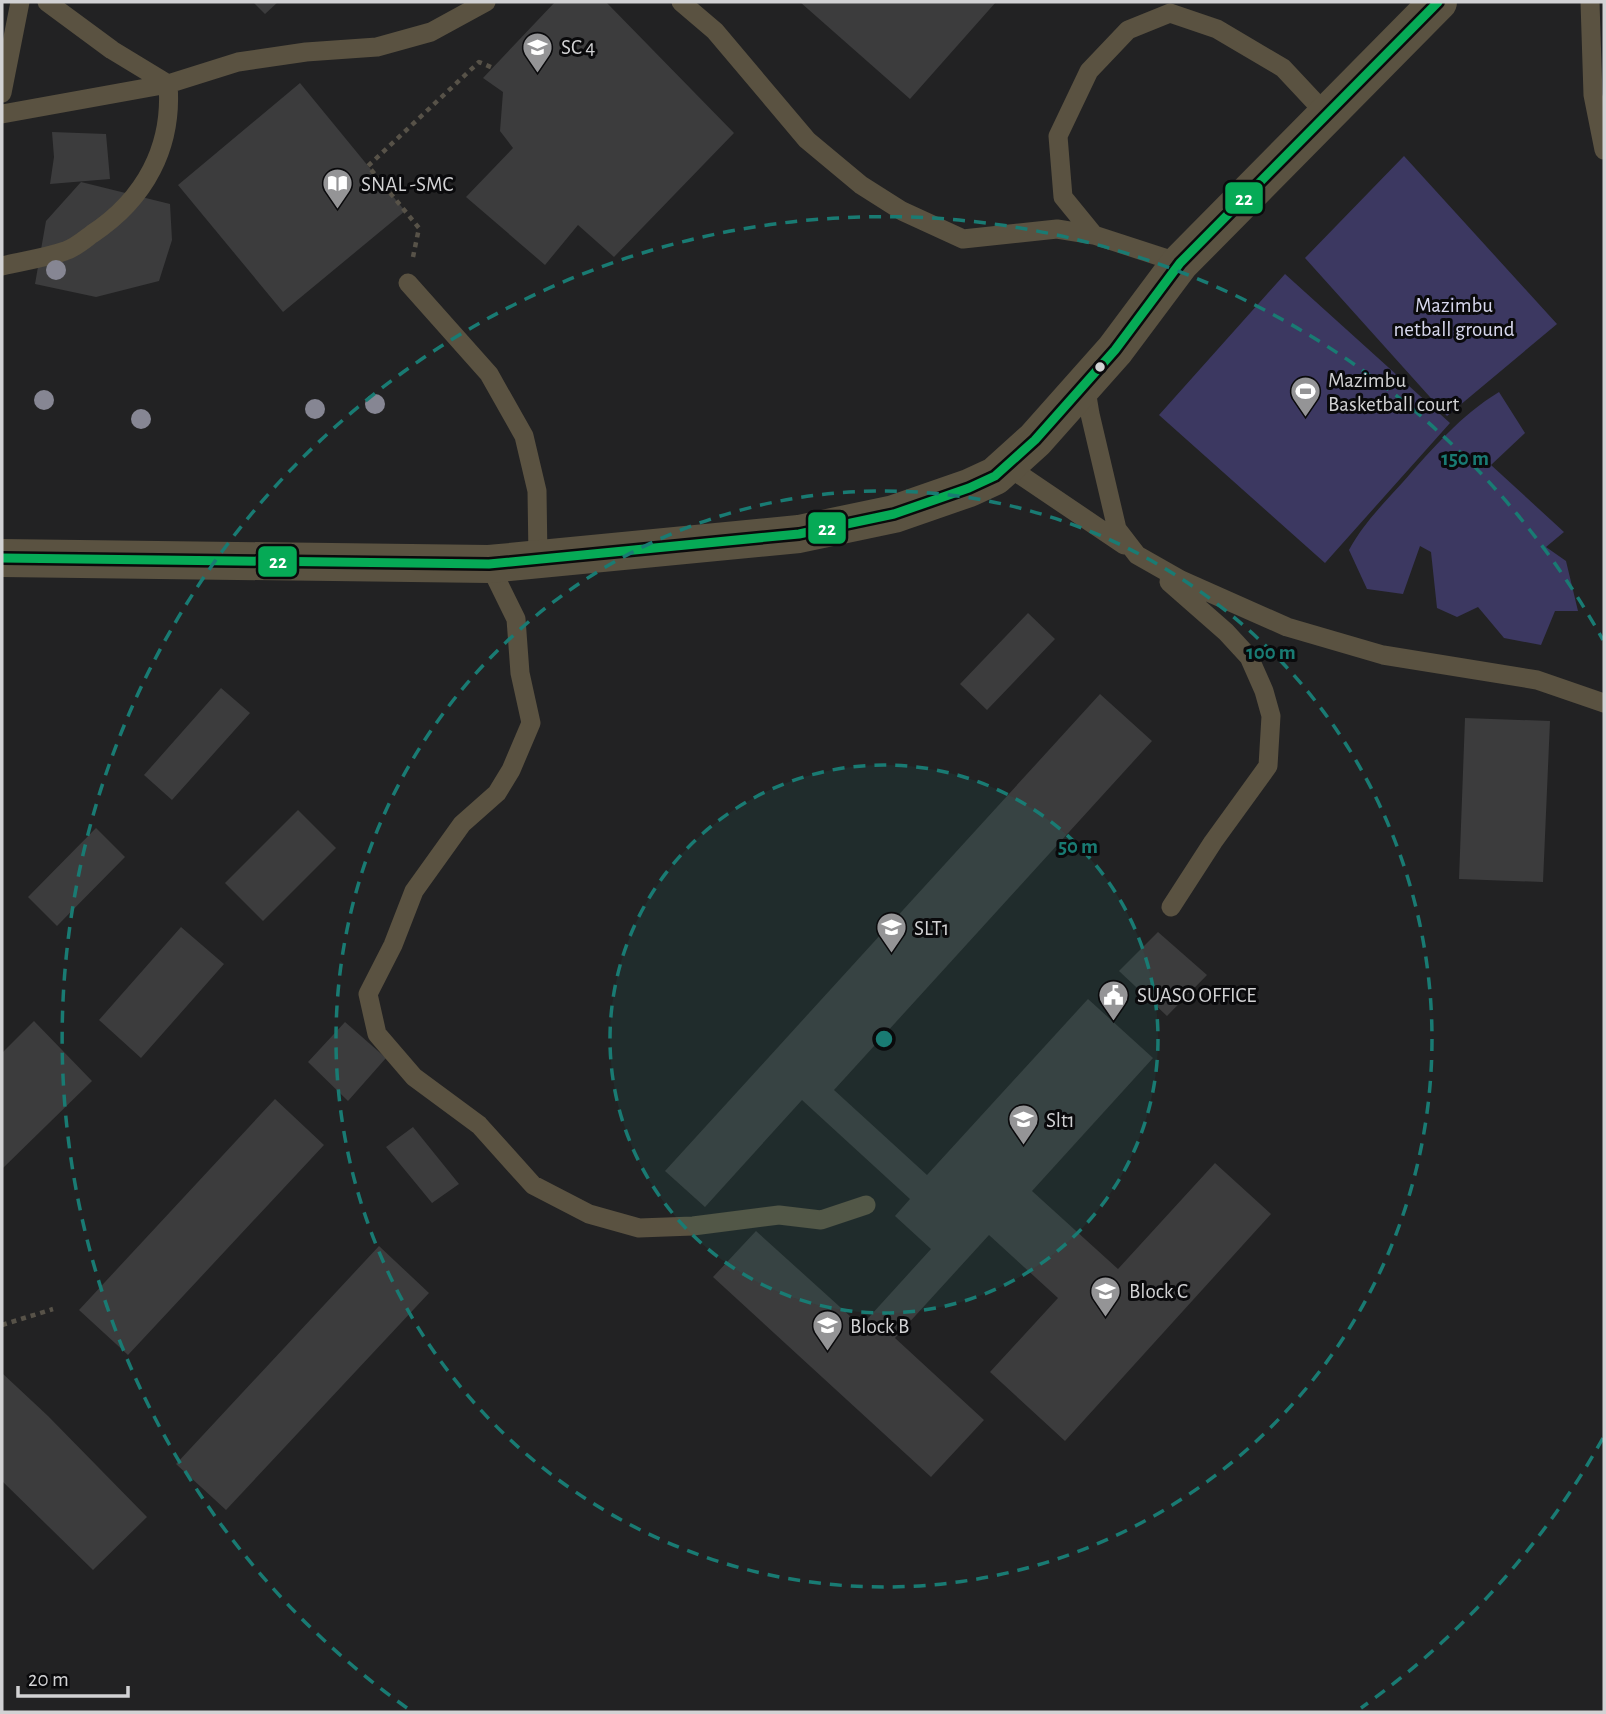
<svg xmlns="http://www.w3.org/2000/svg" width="1606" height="1714" viewBox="0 0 1606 1714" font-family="'Alegreya Sans',sans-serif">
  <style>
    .green { fill: #3c3861 }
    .building { fill: #3c3c3d }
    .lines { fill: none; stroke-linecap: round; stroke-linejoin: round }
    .path { stroke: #575248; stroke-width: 4.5; stroke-dasharray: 5 5; stroke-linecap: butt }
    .service { stroke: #5a5241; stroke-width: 19 }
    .minor { stroke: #5a5241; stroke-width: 38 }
    .bus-1-casing { stroke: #0a0a0c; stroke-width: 14 }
    .bus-1 { stroke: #06aa56; stroke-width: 9 }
    .tree { fill: #868693 }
    .ring { fill: none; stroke: #197b73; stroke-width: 3.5; stroke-dasharray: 12 9 }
    .bus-dot { fill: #d2d2d4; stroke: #0a0a0c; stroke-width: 2.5 }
    .labels { text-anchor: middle; stroke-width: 6; stroke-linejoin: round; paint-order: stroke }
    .poi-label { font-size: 21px; fill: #d2d2d4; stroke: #0a0a0c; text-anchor: start }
    .park-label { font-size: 21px; fill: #d8d8ee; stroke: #0a0a0c }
    .centre { fill: #197b73; stroke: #0a0a0c; stroke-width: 3.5 }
    .ring-label { font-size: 21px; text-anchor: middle; font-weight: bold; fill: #197b73; stroke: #0a0a0c; stroke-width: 6; stroke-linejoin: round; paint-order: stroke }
    .line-badge { stroke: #0a0a0c; stroke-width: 2.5 }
    .badge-label { font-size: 19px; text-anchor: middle; font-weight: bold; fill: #fff }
  </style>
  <rect width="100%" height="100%" fill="#222223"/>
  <path class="green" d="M1404 156 1557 324 1447 416 1305 258Z
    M1285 274 1450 423 1325 563 1159 415Z
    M1499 392 1525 433 1491 465 1564 532 1546 547 1566 561 1578 611H1555L1541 645 1504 638 1478 607 1457 617 1437 608 1431 552 1420 546 1403 594 1367 589 1349 550C1363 524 1383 504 1403 482 1433 448 1461 415 1499 392Z"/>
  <path class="building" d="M253 2H278L265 14Z
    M555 2H606L734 133 614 257 578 225 545 265 466 197 513 148 500 131 503 92 483 78Z
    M800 2H996L910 99Z
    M300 83 405 211 283 312 178 185Z
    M52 132 106 134 110 179 50 184 54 157Z
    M81 182 170 204 172 240 159 281 96 297 35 284 46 221Z
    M1028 613 1055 639 987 710 960 684Z
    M221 688 250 713 172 800 144 775Z
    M1100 694 1152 741 834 1090 927 1175 1088 999 1153 1058 1032 1191 1118 1269 1215 1163 1271 1214 1065 1441 990 1372 1058 1298 989 1235 895 1338 984 1420 931 1477 713 1277 756 1231 861 1326 931 1249 895 1216 910 1199 802 1100 705 1207 665 1171Z
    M1465 718 1550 721 1543 882 1459 879Z
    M298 810 336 848 263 921 225 883Z
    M96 828 125 857 57 926 28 897Z
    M181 927 224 964 141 1058 99 1020Z
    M1158 932 1207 975 1167 1016 1119 971Z
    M34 1021 92 1081 2 1169V1053Z
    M345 1022 386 1058 348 1101 308 1062Z
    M275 1099 324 1145 128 1355 79 1310Z
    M413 1127 459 1184 432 1203 386 1147Z
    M379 1246 429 1293 226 1510 176 1464Z
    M2 1373 48 1416 147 1517 93 1570 2 1481Z"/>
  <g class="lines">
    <path class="path" d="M413 257 419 228 368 166 479 62 493 68
      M2 1325 53 1309"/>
    <path class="service" d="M681 2 715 31 807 140 861 185 902 211 963 239 1057 229 1094 235 1180 263
      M1590 2 1593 95 1604 150
      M2 93 20 2
      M2 114 168 84 238 62 306 52 377 47 431 32 486 2
      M1094 235 1063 197 1058 136 1089 71 1128 30 1170 13 1217 29 1283 68 1327 115
      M2 266C22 261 45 258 65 251 75 248 84 240 92 234 145 199 173 147 168 84L112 50 47 2
      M408 283 489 374 524 436 537 491 538 558
      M1085 384 1090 414 1117 529 1137 555 1181 580 1287 627 1383 655 1537 680 1604 703
      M1007 466 1124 545
      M489 564 516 619 520 673 531 723 511 770 497 793 462 824 414 891 393 945 368 994 377 1034 414 1077 479 1125 533 1185 589 1214 639 1228 693 1226 779 1215 821 1220 866 1205
      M1169 582 1226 632 1249 657 1264 691 1271 716 1268 766 1213 842 1171 907"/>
    <path class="minor" d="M2 558 489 564 799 534 894 514 969 488 995 476 1035 440 1115 350 1180 263 1438 2"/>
    <defs>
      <path id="bus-1" d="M2 558 489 564 799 534 894 514 969 488 995 476 1035 440 1115 350 1180 263 1438 2"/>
    </defs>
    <use href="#bus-1" class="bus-1-casing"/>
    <use href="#bus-1" class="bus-1"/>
  </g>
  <g class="tree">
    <circle cx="56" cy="270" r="10"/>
    <circle cx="44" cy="400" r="10"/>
    <circle cx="375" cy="404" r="10"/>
    <circle cx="315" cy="409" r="10"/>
    <circle cx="141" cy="419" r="10"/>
  </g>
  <circle cx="884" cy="1039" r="274" fill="#197b73" fill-opacity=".12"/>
  <g class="ring">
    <circle cx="884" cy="1039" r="274"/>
    <circle cx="884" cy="1039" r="548"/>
    <path d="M1603 1438A822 822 0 0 1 1361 1708M407 1708A822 822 0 1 1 1603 640"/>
  </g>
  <defs>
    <symbol id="university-pin" viewBox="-11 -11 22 30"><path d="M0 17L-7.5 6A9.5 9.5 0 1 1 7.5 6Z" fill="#949496" stroke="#0a0a0c"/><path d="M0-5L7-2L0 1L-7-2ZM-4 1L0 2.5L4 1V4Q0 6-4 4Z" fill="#fff"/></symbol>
    <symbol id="library-pin" viewBox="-11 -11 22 30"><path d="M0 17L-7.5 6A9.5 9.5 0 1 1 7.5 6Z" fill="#949496" stroke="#0a0a0c"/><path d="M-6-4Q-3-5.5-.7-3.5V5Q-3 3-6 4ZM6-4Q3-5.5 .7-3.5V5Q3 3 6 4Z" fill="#fff"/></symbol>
    <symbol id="stadium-pin" viewBox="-11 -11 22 30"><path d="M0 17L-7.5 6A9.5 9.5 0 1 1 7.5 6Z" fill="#949496" stroke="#0a0a0c"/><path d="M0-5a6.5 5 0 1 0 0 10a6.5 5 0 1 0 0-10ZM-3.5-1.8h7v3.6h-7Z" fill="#fff"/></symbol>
    <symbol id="school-pin" viewBox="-11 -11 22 30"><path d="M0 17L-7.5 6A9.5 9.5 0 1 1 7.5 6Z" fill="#949496" stroke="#0a0a0c"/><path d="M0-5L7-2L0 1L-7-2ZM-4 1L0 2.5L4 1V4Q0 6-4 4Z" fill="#fff"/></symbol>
    <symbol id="civic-pin" viewBox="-11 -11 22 30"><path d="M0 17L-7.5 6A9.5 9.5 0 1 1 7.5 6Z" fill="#949496" stroke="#0a0a0c"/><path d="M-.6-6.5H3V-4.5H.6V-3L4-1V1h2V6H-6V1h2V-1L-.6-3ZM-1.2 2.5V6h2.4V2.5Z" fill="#fff"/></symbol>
  </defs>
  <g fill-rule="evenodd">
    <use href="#university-pin" x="520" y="30" width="35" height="47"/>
    <use href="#library-pin" x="320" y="166" width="35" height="47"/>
    <use href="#stadium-pin" x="1288" y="374" width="35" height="47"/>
    <use href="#school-pin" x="874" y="910" width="35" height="47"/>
    <use href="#civic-pin" x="1096" y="978" width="35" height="47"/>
    <use href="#university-pin" x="1006" y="1102" width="35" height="47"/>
    <use href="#school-pin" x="1088" y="1274" width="35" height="47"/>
    <use href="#school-pin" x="810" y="1308" width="35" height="47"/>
  </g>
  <circle class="bus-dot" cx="1100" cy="367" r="6"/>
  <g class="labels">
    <g class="poi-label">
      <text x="561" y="54">SC 4</text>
      <text x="361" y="191">SNAL -SMC</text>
      <text x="1328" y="387">Mazimbu<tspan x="1328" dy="24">Basketball court</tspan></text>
      <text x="914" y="935">SLT1</text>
      <text x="1137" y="1002">SUASO OFFICE</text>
      <text x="1046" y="1127">Slt1</text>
      <text x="1129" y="1298">Block C</text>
      <text x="850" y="1333">Block B</text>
    </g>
    <g class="park-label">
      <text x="1454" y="312">Mazimbu<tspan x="1454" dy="24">netball ground</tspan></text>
    </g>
  </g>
  <circle cx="884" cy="1039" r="10" class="centre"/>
  <g class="ring-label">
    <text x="1465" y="465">150 m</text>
    <text x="1271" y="659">100 m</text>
    <text x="1078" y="853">50 m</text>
  </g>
  <g class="line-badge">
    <rect x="1224" y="181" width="40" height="34" rx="7" fill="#06aa56"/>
    <rect x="807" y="511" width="40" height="34" rx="7" fill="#06aa56"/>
    <rect x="257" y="545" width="41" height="33" rx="7" fill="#06aa56"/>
  </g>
  <g class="badge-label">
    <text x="1244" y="205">22</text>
    <text x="827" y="535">22</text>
    <text x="278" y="568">22</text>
  </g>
  <rect width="1606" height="1714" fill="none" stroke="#d2d2d4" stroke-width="7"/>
  <path d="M18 1686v10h110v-10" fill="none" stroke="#d2d2d4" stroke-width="3.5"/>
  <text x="28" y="1686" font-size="21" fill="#d2d2d4" stroke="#0a0a0c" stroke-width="5" paint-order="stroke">20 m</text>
</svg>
